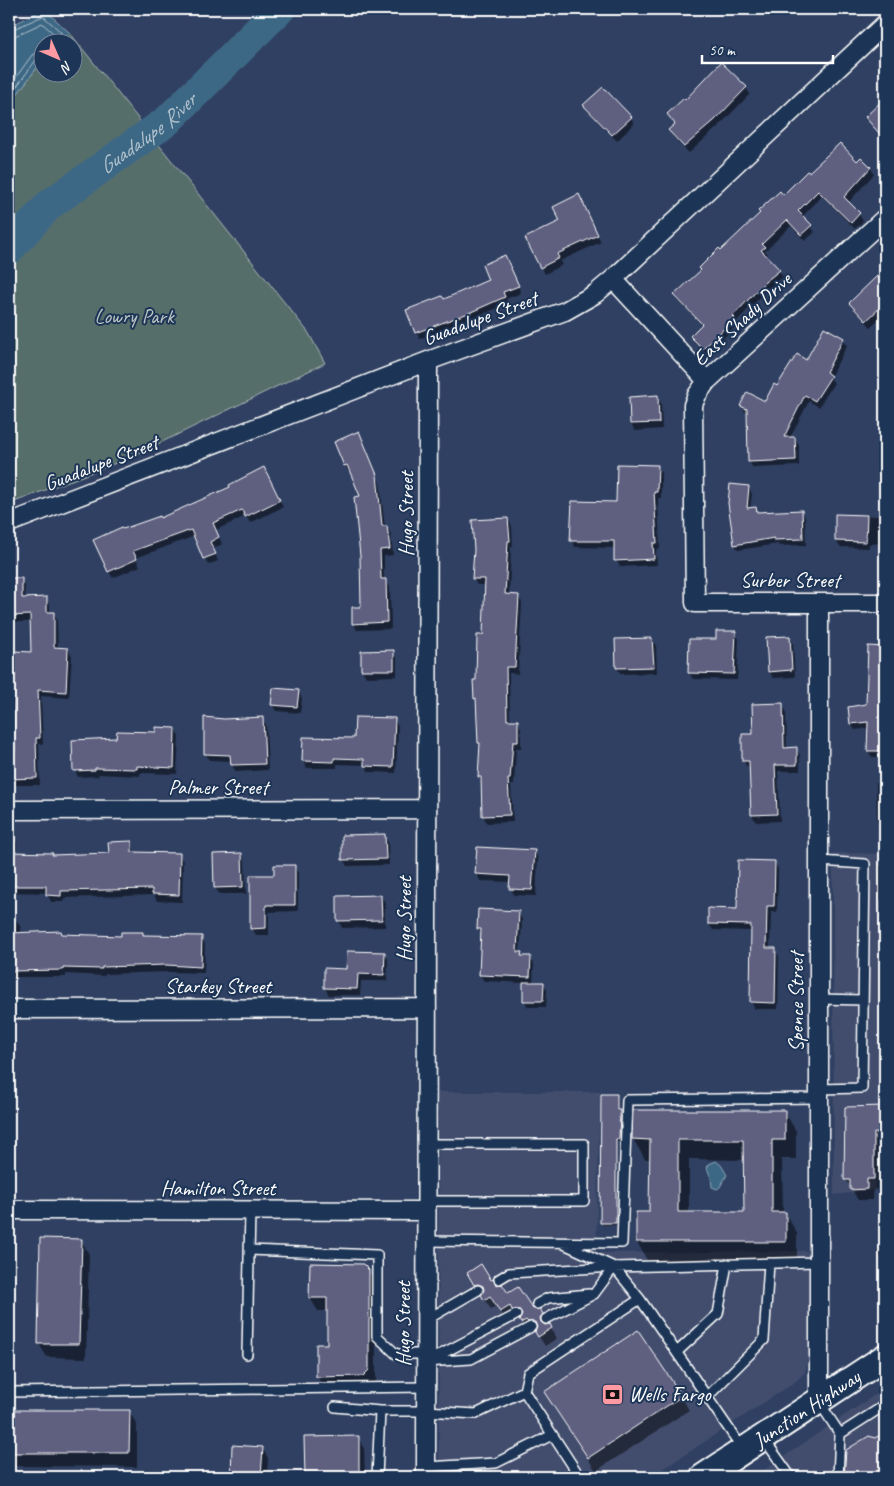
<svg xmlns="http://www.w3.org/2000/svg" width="894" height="1486" viewBox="0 0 894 1486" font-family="Caveat,sans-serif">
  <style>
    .built { fill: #424d6e }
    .green { fill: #566e6a; stroke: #aab6b4 }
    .water { fill: #3e6885; stroke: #8ba4b6 }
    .shadow { fill: #0007; fill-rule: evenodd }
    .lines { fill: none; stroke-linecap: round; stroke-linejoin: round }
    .shore { stroke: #b2c3ce; stroke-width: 1 }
    .river { stroke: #3e6885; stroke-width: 31 }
    .building { fill: #5f5e80; stroke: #fff; fill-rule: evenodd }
    .service-casing { stroke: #fff; stroke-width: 12 }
    .minor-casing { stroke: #fff; stroke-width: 21 }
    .secondary-casing { stroke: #fff; stroke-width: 29 }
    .service { stroke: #1d3557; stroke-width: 9 }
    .minor { stroke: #1d3557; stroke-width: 18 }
    .secondary { stroke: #1d3557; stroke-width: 25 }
    .labels { text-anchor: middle; stroke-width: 4; stroke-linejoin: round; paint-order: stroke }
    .park-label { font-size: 21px; fill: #bbc5c3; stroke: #1d3557 }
    .street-label { font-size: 21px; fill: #fff; stroke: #1d3557 }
    .poi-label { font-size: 21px; fill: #fff; stroke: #1d3557; text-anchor: start }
    .water-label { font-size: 22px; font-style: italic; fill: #b2c3ce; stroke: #1d3557 }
  </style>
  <rect width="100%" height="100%" fill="#304062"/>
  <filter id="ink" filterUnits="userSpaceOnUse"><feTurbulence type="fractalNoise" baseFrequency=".02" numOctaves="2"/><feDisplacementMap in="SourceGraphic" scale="10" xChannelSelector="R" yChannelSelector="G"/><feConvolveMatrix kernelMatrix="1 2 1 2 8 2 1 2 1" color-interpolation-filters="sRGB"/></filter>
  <g filter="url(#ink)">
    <path class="built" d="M833 853 885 854V1136H876L875 1190 834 1195Z
      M438 1092H600L596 1253 809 1251V1352L805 1372 795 1382 651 1477H439Z
      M885 1388V1477H754L823 1430Z"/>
    <path class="green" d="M70 33 308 332 325 363 129 458 9 504V105L42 61V72H72V42H61Z"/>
    <path class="water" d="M44 9 70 33 61 42H42V61L9 105V27Z
      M716 1161 721 1165 727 1175 720 1187 717 1189 712 1187 711 1178 707 1168 709 1164Z"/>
    <path class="shadow" d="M746 88 750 94 718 127 689 153 673 137 670 130 675 125 668 115 685 102Z
      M885 100V141L866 117Z
      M585 105 631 117 634 124 617 141 589 112Z
      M857 163 870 167 874 174 848 203 859 214 863 221 855 229 822 196 802 217 815 232 805 241 791 226 765 251 768 254 765 256 779 271 783 277 768 289 736 322 737 325 707 354 695 342 691 336 702 325 680 302 676 295 721 252 783 197Z
      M582 202 601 242 560 261 562 265 545 274 541 267 561 221Z
      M508 263 521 293 506 299 508 304 420 339 416 332 444 301 490 281Z
      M880 281 885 287V313L871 327 854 309 851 303Z
      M843 339 847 346 830 377 834 383 819 407 809 401 790 438H795L799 445V466L753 468 749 461 748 414 745 412 741 406 766 403 777 387 806 361Z
      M657 396 661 403 662 429 635 431 631 424 630 398Z
      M362 439 380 483 385 528 387 527 391 534 393 555 384 556V581H386L390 587 391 629 357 630 353 623 362 608V497L351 472H349L345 466 335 442Z
      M657 466 661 473V498H658L660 549 656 550 657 565 620 567 616 560 615 548 575 547 572 540 617 503Z
      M268 475 283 507 250 523 246 516 216 530 222 544 213 549 218 561 208 565 195 536 136 558 140 566 113 578 109 572 123 530 160 519 232 487Z
      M748 487 752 494 750 509 755 508 758 513 801 511 805 517 806 545 779 546 778 544 738 550 735 544Z
      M837 515 885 516V543L869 544V548L840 547 836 541Z
      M508 519 512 526 513 547H511L509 596H518L522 603 518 674 509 673 510 721H517L521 728V748H516L514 785H511L513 822 487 823 483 816 482 783 479 777 481 746 479 743 478 703 475 698 484 637 486 585H477L473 578Z
      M9 580H21L25 586V599H46L50 605V614H54L57 620 58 649H68L72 656 69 698 41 696 43 744H39L40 785H14L10 779 16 752 32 654 31 622H9Z
      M735 632 739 639 737 680 693 679 689 673 717 641Z
      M789 637 793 643 795 677 773 678 769 671Z
      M652 639 656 646 657 673 621 674 617 668Z
      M870 648H885V757H872L868 751 869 728 855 730 851 724 867 705Z
      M362 652H393L397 658V676L366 677 362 670Z
      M298 692 302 698 300 713 276 711 272 704Z
      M782 705 786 711 787 749H796L800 755V771H778L780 821 756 822 752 815 750 767H747L743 760 754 735Z
      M262 718 266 725 268 770 236 772 232 765V761L209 760 205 753 224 720Z
      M394 719 398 726 396 773 369 772 365 765 337 764V768H307L303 761 355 739Z
      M175 729 179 736 177 774 140 773V776L98 774 99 776 78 777 75 770 118 739 157 734Z
      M876 783H885V827L881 828 877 821Z
      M384 835 388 842 389 865 347 866 343 859Z
      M9 836H13L17 843 16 854H52L53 856 110 855 131 843 135 853 179 855 183 861 182 902 157 901 154 895 64 898V902H51L47 893 9 892Z
      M534 851 538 858 536 896 514 895 511 888V882L480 881 477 874Z
      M241 854 245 861 246 894H219L215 888Z
      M774 862 778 869 777 912H771L770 949H775L779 956 778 1009H755L751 1002 752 931 713 930 709 924 738 910Z
      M294 866 298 873V911L269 912V935H256L252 928 275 876Z
      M879 866H885V906H883L880 899Z
      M381 896 385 903V927L342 928 339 921 338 897Z
      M518 913 522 919 520 953 524 957 530 958 534 964 533 983H543L547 990 546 1007H528L524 1000 525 983 484 981 480 975 482 935 478 929Z
      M17 921 21 928V933L122 937 142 933 144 937H201L205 944 204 973 170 972 105 974V976L66 974V977H9V922Z
      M384 953 388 959 387 981H361L360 995H329L325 988 348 970Z
      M884 1019 885 1143H880V1189L873 1190 872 1200H858L846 1180 883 1108Z
      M616 1095 618 1098V1111H620L621 1114 620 1142H617L616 1225H603L602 1223Z
      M784 1111 796 1131V1159H782L783 1213H785L797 1233V1262H648L637 1242V1213H651V1159H645L633 1139ZM689 1159 745 1160V1213H689Z
      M81 1240 89 1254 86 1358 47 1357 39 1344Z
      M885 1245V1265L877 1251Z
      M368 1271 376 1285V1385L325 1390 317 1376 328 1345V1311H318L310 1298Z
      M491 1282 508 1295 533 1310 539 1311 557 1338 545 1346 536 1332 533 1329 528 1332 517 1316 507 1322 496 1306 491 1309 474 1284Z
      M681 1396 689 1410 596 1471 554 1407Z
      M9 1411H129L137 1425V1467L9 1466Z
      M885 1434V1477H845L847 1450 875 1440Z
      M358 1437 364 1448 365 1477H306L305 1439Z
      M233 1446 262 1448 268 1458 267 1477H232Z"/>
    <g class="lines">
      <path class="shore" d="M9 31 43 16 61 32 58 42
        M9 37 15 36 42 23 53 33 51 42
        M9 87 32 55 37 52H42
        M9 97 36 60 42 58"/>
      <path class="river" id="s1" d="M9 249 49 205 167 121 280 9"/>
    </g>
    <path class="building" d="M721 62 747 87 715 120 684 147 668 130 675 124 667 114 684 98 685 100Z
      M603 87 632 117 612 135 583 105Z
      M885 98V140L865 117Z
      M840 143 857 161 861 157 871 167 844 197 860 213 851 223 818 191 798 211 812 225 801 235 787 220 762 244 765 247 761 250 780 270 765 282 733 316 735 318 703 349 690 336 702 324 674 295 701 270 699 268 719 248 721 250 760 213 758 211 780 191 783 195 807 171 809 172Z
      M579 194 598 235 557 254 559 258 540 268 525 238 560 221 553 207Z
      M505 255 519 286 503 292 505 297 471 312 415 333 406 310 442 296 444 299 488 280 482 265Z
      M877 276 885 285V303L866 321 849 303Z
      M824 327 844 338 826 372 831 376 815 401 805 395 784 437H795L796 460 748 462 747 409 740 406 747 392 765 401 774 384 777 386 797 354 806 360Z
      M658 395 659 423 630 424 629 397Z
      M359 431 377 475 382 526H387L390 549 380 550 381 579H386L387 622 352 624V607H361L360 556 354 497 360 496 347 465 344 466 334 442Z
      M617 464 658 465 657 492H654L657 543H653L654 559 614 561V541H570L572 501 616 502Z
      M264 467 280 500 245 517 242 510 213 523 219 537 210 542 216 554 203 559 191 530 133 551 137 559 108 572 93 540 122 527 123 529 160 516V518L230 487 229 485Z
      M730 484 749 486 747 508 756 507 757 512 802 510 803 539 774 540V538L734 545 728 503Z
      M835 514 867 515 866 542 835 541Z
      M508 518 510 541H508L505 594 519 595 515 667H506L507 720H518V742H513L510 779H508L510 815 482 816 481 777H478L480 743H478L476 698 474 699 473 680H476L477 635H483L485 579H472L474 550 472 520Z
      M9 578H22V598L47 597V612H54V647L68 648 66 692 38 690 40 738H36L37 778 9 779V751H15L12 692 15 651 31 652 30 615 9 616Z
      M716 631H736L734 674 688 673 689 639H716Z
      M790 636 792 670 768 672 766 637Z
      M652 638 654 667 616 668 615 639Z
      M868 646 885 647V751H867L868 722 850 724 848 707 866 704Z
      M394 650V670H361V651Z
      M273 688 299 690 297 707 271 705Z
      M783 703 784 748 797 747V765H775L777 814 751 815 749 761H742V734H753L752 704Z
      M204 717 224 719 263 717 265 764 231 765 230 755 204 754Z
      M355 717 395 718 393 767 364 766V759L334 758V762L302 761 303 737 354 738Z
      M156 727 175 728 174 768 137 766V769L95 768V770L73 771 72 740 116 738 117 731 156 732Z
      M385 834 386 859 342 860V835Z
      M132 841V852L180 853 179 895 152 894V889L61 891V896L46 895V886H9V852L53 853 52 855 109 853 108 842Z
      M477 847 535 850 532 890 509 889 510 876 475 874Z
      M242 853 243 887 214 888 213 854Z
      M738 860 775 861 774 906H767L766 948H776L775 1003 750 1002 751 925 708 924V908L737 909Z
      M274 865H295V905H266V928L250 929V875H274Z
      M381 895 382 920 337 921V896Z
      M478 909 519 911 517 952H522L521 956H531L530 977 479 975 481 929H477Z
      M61 931 62 934 121 936V932H143V935L202 936 201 967 166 965 102 967V969L63 968V970L9 971V933Z
      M347 951 385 952 384 975 358 974 357 989 324 988V968L346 969Z
      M523 982H544L543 1001H523Z
      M601 1094H617V1110H620L619 1139H616V1223H600Z
      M885 1106V1133H874V1179H867V1189L850 1190V1180H844L845 1107Z
      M633 1110H785V1140H772V1212H786V1242H636V1212H649L650 1140 632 1139ZM678 1140H743L744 1212H678Z
      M40 1238 82 1239 79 1344H38Z
      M310 1263 363 1264 369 1270V1370L363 1376 316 1377V1344H327V1298H309Z
      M481 1264 491 1280 493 1279 496 1285 502 1284 508 1293 518 1287 533 1309H540L543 1314 540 1318 541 1322 545 1325 550 1324 552 1328 538 1337 535 1332 537 1327 535 1322H528L526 1320 521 1323 519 1320 522 1315 520 1310H512L510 1306 500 1312 490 1296 484 1300 481 1295 484 1290 483 1286 478 1284 474 1285 467 1273Z
      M638 1330 682 1396 588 1458 544 1392Z
      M9 1410H130L129 1453H9Z
      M885 1432V1477H844L846 1450 869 1436 875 1438Z
      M359 1436V1477H305L304 1437Z
      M232 1445 263 1447 261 1477H231Z"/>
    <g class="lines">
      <defs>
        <path id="service" d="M819 999 863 1000
          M819 1089 862 1088 865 864 819 861
          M427 1201H584V1144H427
          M426 1241 622 1243 627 1100 819 1098
          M564 1244 612 1266
          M249 1250 377 1255V1336L396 1354H426
          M499 1279 509 1273 614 1267 819 1262
          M537 1304 548 1298 589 1294
          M546 1319 594 1294 614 1267 640 1299
          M426 1320 478 1290
          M677 1352 718 1314 727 1264
          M247 1354 250 1210
          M428 1361 516 1315
          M426 1362 471 1359 531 1327
          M9 1392 425 1387
          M707 1397 764 1340 769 1263
          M819 1402 840 1434 838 1477
          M335 1407 380 1411H426L476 1414 524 1391
          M840 1434 885 1405
          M764 1439 791 1477
          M426 1467 496 1463 552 1435
          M377 1477 380 1411
          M580 1477 524 1391 528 1373 640 1299 742 1448"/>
        <path id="minor" d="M885 218 707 381 697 395 693 405 695 603H885
          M613 279 707 381
          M9 523 428 361 565 311 595 294 613 279 885 24
          M819 603V1401
          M9 810 427 809
          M9 1009 427 1008
          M9 1210 426 1211
          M426 1477 428 361"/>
        <g id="secondary">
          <path id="s2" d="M703 1477 885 1357"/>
        </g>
      </defs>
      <use href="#service" class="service-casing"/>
      <use href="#minor" class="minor-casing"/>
      <use href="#secondary" class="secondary-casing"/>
      <use href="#service" class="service"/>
      <use href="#minor" class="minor"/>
      <use href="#secondary" class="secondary"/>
    </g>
  </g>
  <defs>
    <symbol id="bank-square" viewBox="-11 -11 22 22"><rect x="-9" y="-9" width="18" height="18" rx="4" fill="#ff9aa2" stroke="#1d3557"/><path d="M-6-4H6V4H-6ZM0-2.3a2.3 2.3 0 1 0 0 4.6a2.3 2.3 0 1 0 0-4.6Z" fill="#111"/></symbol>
  </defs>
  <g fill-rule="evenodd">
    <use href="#bank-square" x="600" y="1382" width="25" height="25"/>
  </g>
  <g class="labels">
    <g class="park-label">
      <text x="134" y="323">Lowry Park</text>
    </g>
    <g class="street-label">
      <text transform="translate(480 318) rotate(-20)" y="7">Guadalupe Street</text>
      <text transform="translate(742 319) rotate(-43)" y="7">East Shady Drive</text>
      <text transform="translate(101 463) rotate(-21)" y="7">Guadalupe Street</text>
      <text transform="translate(406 514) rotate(-90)" y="7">Hugo Street</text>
      <text x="790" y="587">Surber Street</text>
      <text x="218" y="794">Palmer Street</text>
      <text transform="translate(404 919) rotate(-90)" y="7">Hugo Street</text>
      <text x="218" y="993">Starkey Street</text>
      <text transform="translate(796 1002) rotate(-90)" y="7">Spence Street</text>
      <text x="218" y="1195">Hamilton Street</text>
      <text transform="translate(403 1324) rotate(-90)" y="7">Hugo Street</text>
      <text dy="7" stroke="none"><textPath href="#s2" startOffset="124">Junction Highway</textPath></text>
    </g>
    <g class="poi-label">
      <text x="629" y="1401">Wells Fargo</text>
    </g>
    <g class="water-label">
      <text dy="8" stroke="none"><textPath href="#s1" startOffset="181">Guadalupe River</textPath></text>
    </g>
  </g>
  <rect width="894" height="1486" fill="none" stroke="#1d3557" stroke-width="30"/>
  <rect x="15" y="15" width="864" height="1456" fill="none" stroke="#fff" stroke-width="2" filter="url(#ink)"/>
  <g transform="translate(58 58) rotate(135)"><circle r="24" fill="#1d3557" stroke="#77869a"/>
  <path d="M0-4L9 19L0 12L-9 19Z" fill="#ff9aa2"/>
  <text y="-8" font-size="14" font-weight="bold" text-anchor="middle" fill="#ffffff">N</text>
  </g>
  <path d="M702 55v8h131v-8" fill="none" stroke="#ffffff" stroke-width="2.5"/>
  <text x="709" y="55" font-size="15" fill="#ffffff" stroke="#1d3557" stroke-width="4" paint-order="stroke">50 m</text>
</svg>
